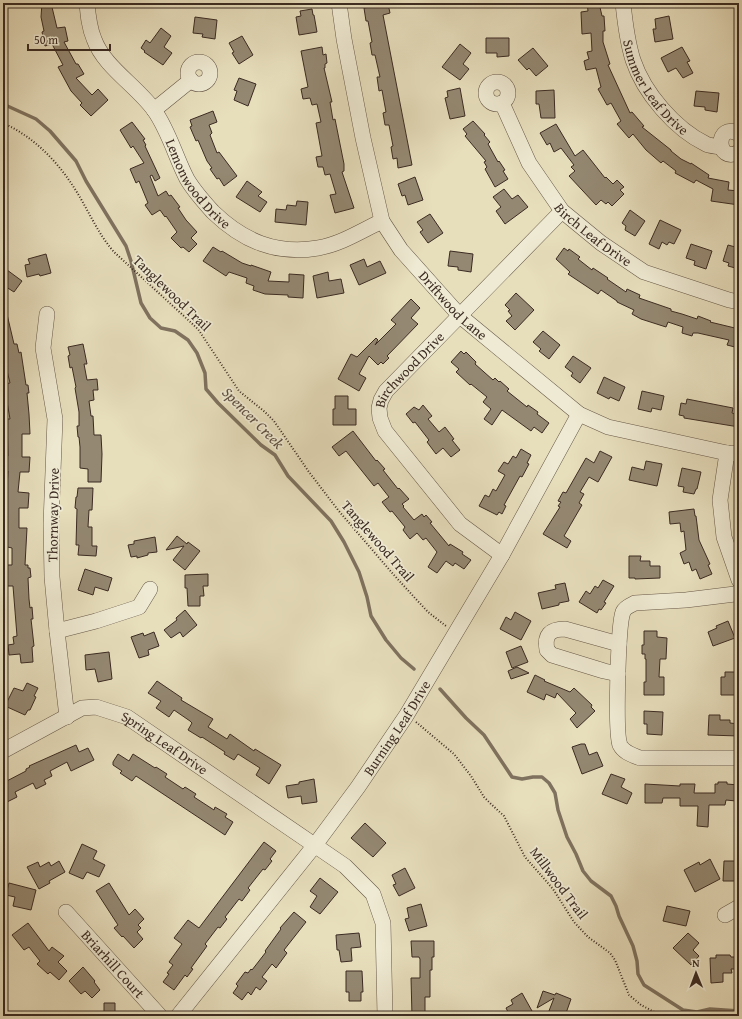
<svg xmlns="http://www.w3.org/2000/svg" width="742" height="1019" viewBox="0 0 742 1019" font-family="'Gentium Book Plus',serif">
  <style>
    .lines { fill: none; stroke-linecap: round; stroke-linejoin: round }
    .stream { stroke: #7f725f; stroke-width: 3.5 }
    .building { fill: #948872; stroke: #3b2b22 }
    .minor-casing { stroke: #665848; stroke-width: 16 }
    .path { stroke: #3b2b22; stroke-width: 2; stroke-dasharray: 1 2; stroke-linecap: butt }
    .minor { stroke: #efead3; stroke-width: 15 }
    .labels { text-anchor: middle; stroke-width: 3.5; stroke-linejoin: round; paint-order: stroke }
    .street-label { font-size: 14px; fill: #3b2b22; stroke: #efead3 }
    .water-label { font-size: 15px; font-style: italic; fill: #5d4e41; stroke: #efead3 }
  </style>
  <rect width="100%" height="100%" fill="#e7debc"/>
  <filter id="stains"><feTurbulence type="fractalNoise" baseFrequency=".005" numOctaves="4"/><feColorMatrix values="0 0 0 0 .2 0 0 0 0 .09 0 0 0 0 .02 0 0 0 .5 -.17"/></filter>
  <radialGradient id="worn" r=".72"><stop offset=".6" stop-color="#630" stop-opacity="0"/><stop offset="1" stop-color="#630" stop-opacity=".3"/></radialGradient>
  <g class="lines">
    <path class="stream" d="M3 104 36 119 50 131 76 161 86 181 126 246 131 261 141 303 150 318 161 328 175 331 188 340 197 353 205 373 206 389 218 403 261 445 275 455 288 476 331 521 344 542 359 572 367 597 371 616 386 640 401 658 414 669
      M440 689 466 718 484 735 512 777 522 779 533 777H542L549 783 555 793 558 810 567 837 576 854 583 871 591 881 611 896 616 906 619 916 633 946 637 961 638 974 644 985 683 1010 697 1012 710 1009 739 1011"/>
  </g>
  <path class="building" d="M42 3H51L57 28 65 27 68 41 64 42 76 64H78L84 74 76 78 92 95 98 89 108 100 91 116 80 105 82 103 71 91 58 67 63 65 52 44 45 46 42 32 44 31 41 17Z
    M587 3H599L602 16H604L605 31H603V42L610 64 608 65 630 113 632 112 644 126 642 127 671 150V151L681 159 691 164V163L709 175 708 178 729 182 728 190 739 191V205L711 201 713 189 696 180 694 183 675 173 676 171 663 161 661 163 646 150 633 134 629 138 617 124 621 121 611 103 607 105 598 89 601 87 596 68 586 70 584 61 589 59 587 52 592 51 591 33 582 34 581 12 588 11Z
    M388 4 390 13 383 15 412 165 398 168 397 158 393 159 391 147 393 146 389 125H385L383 113 386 112 382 90 379 91 377 77H380L375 55H372L370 43 372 42 368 21H366L364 8Z
    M312 9 313 15H314L317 32 299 35 296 17 301 16 300 11Z
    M669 16 673 39 655 42 653 29H656L655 19Z
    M195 17 217 20 215 39 202 37 203 34 193 33Z
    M161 28 171 36 164 47 172 53 163 65 144 52 145 51 141 48 146 40 150 43Z
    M242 36 253 55 239 64 232 53 234 52 229 43Z
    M486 38H509V56L497 57V53H486Z
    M460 44 471 53 463 64 469 69 460 80 442 67Z
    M322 47 323 55 326 54 327 63 325 64V68H324L332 102H330L333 120 335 119 344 164V171L342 172 354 208 335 213 330 195 336 194 330 174 325 175 323 167H318L316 157 322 156 316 123 321 122 317 104 312 105 310 98 303 99 301 89 308 87 301 51Z
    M682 47 690 61 687 62 693 73 683 78 676 68 668 72 661 58Z
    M533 48 548 66 536 76 529 68 527 70 518 60Z
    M239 78 256 84 248 106 234 100 237 91 234 90Z
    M460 88 465 116 450 119 445 98 448 97 447 91Z
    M554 90 555 118H541L539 104H536V91Z
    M696 91 719 93 717 112 705 110V107L694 106Z
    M213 111 217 122 209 125 212 133 210 135 217 153 219 152 237 176 224 186 219 178 217 179 210 169 212 168 207 161 198 140 196 141 190 127 192 126 190 120Z
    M473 121 485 134 484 135 490 142 488 144 498 162 499 161 505 170 503 171 508 179 495 187 485 169 487 167 484 162 486 161 465 136 467 134 463 129Z
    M132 122 145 139 143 140 146 145 145 146 160 178 155 181 152 175 150 176 158 196 166 191 169 196 171 195 180 207 178 208 186 220 197 232 191 238 197 244 189 252 183 247 181 248 171 238 177 232 166 216 165 217 160 210 152 215 145 205 148 203 139 181 136 183 130 169 144 163 133 146 131 148 120 130Z
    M556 124 575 156 583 150 605 178 606 177 613 184 617 180 624 187 620 190 624 194 612 206 608 202 606 204 601 200 596 205 569 176 575 171 571 167 574 165 561 148 554 152 550 143 547 145 540 133Z
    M415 177 423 200 408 205 405 195 402 196 398 184Z
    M247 181 262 192 258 196 267 202 260 212 236 197Z
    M504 189 512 199 518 195 528 207 505 224 496 211 501 207 493 197Z
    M297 201 308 202 306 225 275 222 276 209 286 210 287 205 296 206Z
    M630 210 645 221 635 236 625 230 626 226 622 223Z
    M430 214 443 233 428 243 420 232 423 230 417 222Z
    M660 220 681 230 674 244 669 242 667 245 662 242 659 249 649 244Z
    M691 244 712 251 706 269 694 265 695 261 686 258Z
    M728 245 739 248V269L728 266 729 263 723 261Z
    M213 247 221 252 222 251 242 263 251 266V265L271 272 268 281 289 282V274L304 275 303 298 288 297V295L265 294 253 290 254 286 246 283 247 278 229 272 226 276 203 261Z
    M564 248 568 251 569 249 580 257 578 259 592 270 593 268 608 278 607 279 626 292 627 289 640 295 639 298 671 309V311L682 314 697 319 698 316 711 321 710 322 739 329V348L727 345 729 340 698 333H693L692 336 682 333 683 327 668 322 666 327 641 319 632 314 634 310 617 302V301L601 290 598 294 568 274 570 272 556 259Z
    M450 251 473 254 471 272 458 270V267L448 266Z
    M46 254 51 273 40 276 39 274 27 277 25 265 30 264 28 259Z
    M364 259 367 267 380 261 386 273 359 285 350 265Z
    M3 267 22 281 14 292 3 285Z
    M328 272 329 281 341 279 344 293 317 298 313 276Z
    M516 293 534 310 515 330 506 321 512 316 508 311 510 310 505 305Z
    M411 299 420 308 411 318 418 324 387 356 389 358 383 364 381 362 378 365 369 356 359 374 366 378 359 391 338 379 351 354 357 357 376 338 378 340 375 345 396 324 391 320Z
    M6 310 14 344H17L19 353 21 352 26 385H28L29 393H27L29 414 30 434H22V457H30L29 472H20L18 492 29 493 28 508H19V528H27L25 565H28V568H30L31 577 28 578 29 599 30 608 32 607 33 619H31L34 646 32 647 33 662 21 663 20 654 9 655 8 645 14 644 13 637 17 636 13 586H6V565H12V548L3 546 8 471H6V456H8L7 419H10L4 384 10 383 3 354V311Z
    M543 331 560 345 549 359 539 351 541 349 533 342Z
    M83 344 87 364H84L87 380 97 379 98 390H93L94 400 89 401 91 416H93L94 435H101L102 454 101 482H88V469L80 468V447L79 437H78L77 426H79V412L75 388 76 387 72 367 70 368 68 356 70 355 68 347Z
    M461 351 464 354 466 352 476 362 475 364 493 380 495 378 499 382 500 381 509 389 507 391 527 407 528 405 538 412 537 414 549 423 542 433 534 427 531 431 502 410 492 425 484 419 491 409 483 402 487 397 471 384 470 385 456 372 459 369 451 362Z
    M573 356 591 368 580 383 571 376 573 373 565 367Z
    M604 377 625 387 619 401 610 397 609 399 597 393Z
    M642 391 664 396 661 410 652 408 651 412 638 409Z
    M335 396H348V409H356V425H333V409H335Z
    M687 399 733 408 732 413 739 415V427L684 418V416L679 415 681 403 686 404Z
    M423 405 432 416 428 419 439 432 445 427 454 439 452 440 460 450 451 457 443 448 436 454 427 442 429 440 415 422 413 423 406 414 414 407 419 410Z
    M353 431 376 461 377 460 385 469 383 470 398 489 399 488 409 499 402 504 404 506 403 507 414 520 422 514 424 517 426 515 432 522 430 523 449 546 450 544 463 552 462 554 471 560 464 569 455 563 453 566 446 561 437 573 428 567 437 552 426 538 423 540 417 533 410 539 403 530 405 527 392 511 390 512 382 502 389 497 378 483 374 486 346 451 339 456 332 447Z
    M521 449 531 455 527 463 529 464 522 477 520 476 504 505 506 506 502 514 499 512 497 515 479 506 485 495 489 497 493 489 496 491 505 475 498 471 504 462 508 464 513 456 516 458Z
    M600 451 612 457 598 482 589 477 580 492 584 494 579 503 582 505 564 536 571 541 567 548 543 534 560 507 558 506 561 502 558 501 563 492 566 493 586 458 594 463Z
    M646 461 662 464 657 486 629 480 632 467 644 470Z
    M682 468 701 472 697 489H696L694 494 683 492 684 487 678 486Z
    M78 488H93L92 510H89L88 527H92V546H97L96 556 78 555 79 545H76L77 509 75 508 76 497H77Z
    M694 509 695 516H696L699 540 710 564 708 565 712 574 700 579 696 569 692 571 689 562 684 564 680 553 686 550 684 531 681 532 680 523 670 524 669 512Z
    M177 536 187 544 188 542 200 551 185 570 173 560 184 546 166 550Z
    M155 537 157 552 148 553V555L137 558V556L131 557 128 545 134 544V541Z
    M629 556H641L640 561H650V566H660V578L635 579V578H629Z
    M85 569 112 578 108 591 95 587 93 595 78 590Z
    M208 574V586H203L204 596H200V606H188L187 588H185V575Z
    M603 580 614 586 604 602 606 603 601 610 599 609 597 613 579 602 586 591 590 594 595 586 598 588Z
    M565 583 569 601 559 603V605L542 609 538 593 556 589 555 585Z
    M185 610 197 625 183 637 180 632 171 638 164 630 177 620 176 618Z
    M515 612 531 621 521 640 500 629 506 617 511 620Z
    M728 621 735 638 713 646 708 632 717 628 716 626Z
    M644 631H657V637L667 638 666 659H660L659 677H664V695H644V682H646V659H645V654H642V645H644Z
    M154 632 159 646 148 650 149 655 139 658 131 637 143 633 144 636Z
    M521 646 528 662 512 668 506 652Z
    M109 652 112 679 98 682 95 669 86 670 85 655Z
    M517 667 529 673 511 679 508 671Z
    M725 672H738L739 695H721V677H725Z
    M535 675 545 680 544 681 570 692 574 688 592 705 591 707 595 711 577 728 570 719 576 713 557 693 555 698 546 694 544 700 527 692Z
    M157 681 182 698 181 700 213 719 208 727 227 739 230 734 254 751 255 749 281 765 269 784 256 775 260 768 238 754 234 760 224 754 225 752 202 737 201 738 188 730 192 723 190 721 174 710 169 717 156 708 161 701 148 693Z
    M27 683 38 688 34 696 36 697 30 710H28L25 715 5 706 14 688 23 691Z
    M644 711 663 712 662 735 647 734V724H644Z
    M709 715H720V720H730V723L739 724V736L708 735Z
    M581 744H585L589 755 597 752 603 766 582 774 572 747Z
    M76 745 79 752 88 748 94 760 71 771 67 762 50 771 52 776 44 780 46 784 36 789 33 783 15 792 17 797 3 804V783L26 771V769L30 767 29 766Z
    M118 754 129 761 133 754 155 768 156 767 167 774 165 777 183 789 185 787 196 794 194 797 214 810 215 807 227 814 225 817 233 822 225 835 136 776 132 781 120 773 122 771 113 765V762Z
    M611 774 625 779 621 787 632 793 627 804 602 794Z
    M314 779 317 802 302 804 301 796 288 798 286 786 299 784V782Z
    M718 782H727V784L739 785V797H736V801L726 800 725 805H709L708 827 697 826 698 806H680V798H663L662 803H645V784L680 786V784H695L694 793H715V784H718Z
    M365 823 386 843 373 857 351 838Z
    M264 842 276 851 270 859 272 861 265 870 263 869 248 888 250 890 242 901 239 899 225 917 227 919 220 928 218 927 205 944 207 946 191 968 193 969 187 977 185 975 174 990 163 982 169 974 167 973 173 965 169 962 182 944 174 938 188 920 199 928Z
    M82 844 97 851 93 859 105 865 99 877 87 872 83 879 69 873Z
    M710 859 720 879 695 892 684 870 699 862 700 865Z
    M59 861 65 872 49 881 50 883 39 889 27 867 38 862 40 867 49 862 51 866Z
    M724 861H739V877H736V881H723Z
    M405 868 415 888 399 896 393 885 396 884 392 875Z
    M320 878 338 892 320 914 310 907 317 896 310 891Z
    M9 883 36 890 31 910 13 906 15 897 6 895Z
    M109 883 129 915 135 909 144 919 138 925 141 928 137 932 143 939 134 948 123 936 122 937 114 928 118 925 96 891Z
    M421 904 427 926 409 931 405 919 409 918 407 908Z
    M667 906 690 911 686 926 663 921Z
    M294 912 306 922 284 950 287 953 276 968 272 964 262 977 267 981 260 990 256 987 251 995 248 992 242 1000 233 993 238 986 236 984 245 972 248 973 251 969 252 970 266 952 265 951 281 929 280 928Z
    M28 923 49 951 52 947 64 956 58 962 67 971 59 980 50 972 48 974 37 964 40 961 29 947 24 950 12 935Z
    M359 933 361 947 351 948 352 961 341 962 339 950H337L336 935Z
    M688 933 699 943 693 950 699 956 691 965 673 948Z
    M411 941H434V957H432V970H430V997H425V1016H412L411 978H420V959L419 957H412Z
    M716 955H730L731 957H739V969H731L732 973H723V982L711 983 710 958H716Z
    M83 967 95 981 94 982 100 990 92 998 85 991 81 994 69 981Z
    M346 971H362L363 992H361V1001H349V992H346Z
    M543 991 555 995 556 993 571 999 565 1016H547L554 998 537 1008Z
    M522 993 532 1011 523 1016H510L506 1008 513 1004 511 1000Z
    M104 1003H115V1016H104Z"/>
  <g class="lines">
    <defs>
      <g id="minor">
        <path id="s1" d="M87 3C88 15 89 27 94 39 104 67 137 86 154 110 169 131 175 156 187 179 194 191 203 201 213 212 243 241 276 255 318 248 341 244 361 231 382 221"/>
        <path id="s2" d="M339 3 344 39 363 138 382 221 401 250 460 316 579 414 608 427 727 453 739 454"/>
        <path id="s3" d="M623 3C625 23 627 41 633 60 644 93 675 129 706 144 710 146 716 146 721 147"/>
        <circle cx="199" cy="73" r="11"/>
        <circle cx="497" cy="93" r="11"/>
        <path id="s4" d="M502 103 529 163 562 211 601 243 644 272 729 300 739 302"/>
        <path d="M154 110 191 80"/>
        <path d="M739 134C715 120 715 165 739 152"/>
        <path d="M47 314 43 348 55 419 51 524 52 577 57 631 67 717"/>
        <path d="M727 453 720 500 724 537 739 580"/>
        <path id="s5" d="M502 555 460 524 385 431 380 418 379 408 381 400 386 391 562 211"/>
        <path d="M739 592 735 594 686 600 635 603C631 605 625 607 623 612 618 625 615 733 620 745 624 753 633 755 640 758H739"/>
        <path d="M57 631 96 621 139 607 150 589"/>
        <path d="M618 674 604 671 552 655 547 650C544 635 550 629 565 629L619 644"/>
        <path id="s6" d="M3 751 82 708 96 707 127 717 345 866 373 894 383 923 385 1016"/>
        <path id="s7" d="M66 912 160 1016"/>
        <path d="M725 915 739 907"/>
        <path id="s8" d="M178 1016 315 845 358 787 406 716 502 555 579 414"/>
      </g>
    </defs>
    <use href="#minor" class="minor-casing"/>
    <path class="path" d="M3 123C36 138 60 164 78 194 90 214 99 235 114 252L198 329 239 391 265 412 274 421 309 472 338 510 393 574 415 598 428 612 446 626
      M416 722 454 754 471 776 484 797 491 804 504 816 525 857 553 889 574 922 588 937 610 953 615 960 629 995 641 1005 662 1016"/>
    <use href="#minor" class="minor"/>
  </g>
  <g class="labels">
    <g class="street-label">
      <text dy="5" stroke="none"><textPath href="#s3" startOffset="93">Summer Leaf Drive</textPath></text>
      <text dy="5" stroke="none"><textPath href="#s1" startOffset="217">Lemonwood Drive</textPath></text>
      <text dy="5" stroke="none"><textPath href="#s4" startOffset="163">Birch Leaf Drive</textPath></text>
      <text transform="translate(172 293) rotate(44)" y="5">Tanglewood Trail</text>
      <text dy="5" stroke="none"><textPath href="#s2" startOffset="333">Driftwood Lane</textPath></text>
      <text dy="5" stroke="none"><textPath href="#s5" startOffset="245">Birchwood Drive</textPath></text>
      <text transform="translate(53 515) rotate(-89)" y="5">Thornway Drive</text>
      <text transform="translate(378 541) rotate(49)" y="5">Tanglewood Trail</text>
      <text dy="5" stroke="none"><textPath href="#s8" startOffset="362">Burning Leaf Drive</textPath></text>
      <text dy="5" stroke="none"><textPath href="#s6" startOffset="182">Spring Leaf Drive</textPath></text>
      <text transform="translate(559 883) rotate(53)" y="5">Millwood Trail</text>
      <text dy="5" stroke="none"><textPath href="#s7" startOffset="70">Briarhill Court</textPath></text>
    </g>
    <g class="water-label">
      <text transform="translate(253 418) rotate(45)" y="5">Spencer Creek</text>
    </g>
  </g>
  <rect width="742" height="1019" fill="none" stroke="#e7debc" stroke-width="16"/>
  <rect x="4" y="4" width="734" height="1011" fill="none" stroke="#3b2b22" stroke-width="2"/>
  <rect x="8" y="8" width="726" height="1003" fill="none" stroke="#3b2b22"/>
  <g transform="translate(696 973) rotate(359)" stroke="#efead3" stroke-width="3" paint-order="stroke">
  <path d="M0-3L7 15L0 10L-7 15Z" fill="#3b2b22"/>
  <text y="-6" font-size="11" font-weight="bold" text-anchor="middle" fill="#3b2b22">N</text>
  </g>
  <path d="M28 44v6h82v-6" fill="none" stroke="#3b2b22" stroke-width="2"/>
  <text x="34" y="44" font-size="12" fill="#3b2b22" stroke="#efead3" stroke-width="3" paint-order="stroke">50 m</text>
  <rect width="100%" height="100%" filter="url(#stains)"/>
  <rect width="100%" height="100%" fill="url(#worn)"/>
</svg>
